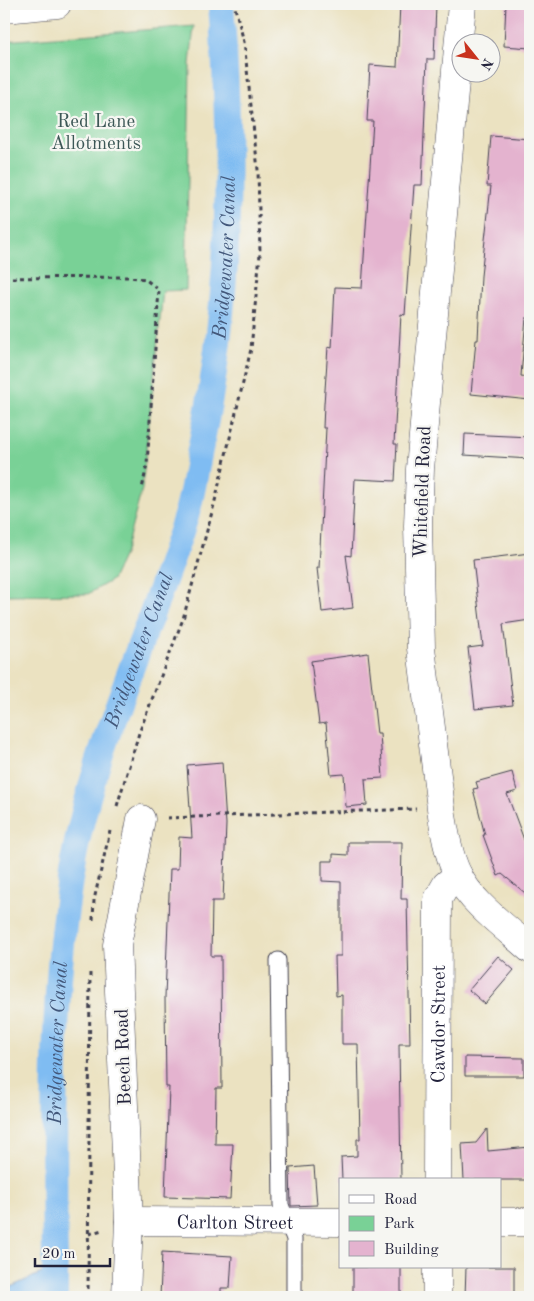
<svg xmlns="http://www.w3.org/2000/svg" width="534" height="1301" viewBox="0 0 534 1301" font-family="'Old Standard TT',serif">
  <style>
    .green { fill: #79d196; stroke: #4e7a68 }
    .water { fill: #7fbcf2; stroke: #506f96 }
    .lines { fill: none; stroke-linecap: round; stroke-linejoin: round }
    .canal { stroke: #7fbcf2; stroke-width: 26 }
    .building { fill: #e4b3cf }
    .service-casing { stroke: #403f4f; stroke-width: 17 }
    .minor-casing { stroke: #403f4f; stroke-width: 29 }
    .tertiary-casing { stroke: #403f4f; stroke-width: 29 }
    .path { stroke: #403f4f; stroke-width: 3; stroke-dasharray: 4 4; stroke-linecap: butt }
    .service { stroke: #fff; stroke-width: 15 }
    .minor { stroke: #fff; stroke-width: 28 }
    .tertiary { stroke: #fff; stroke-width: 28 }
    .labels { text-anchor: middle; stroke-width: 4.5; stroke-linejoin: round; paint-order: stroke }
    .park-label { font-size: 19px; fill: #3c5756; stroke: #f6f6f2 }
    .street-label { font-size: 19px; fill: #22223b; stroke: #f6f6f2 }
    .water-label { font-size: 20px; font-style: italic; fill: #43587b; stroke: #f6f6f2 }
  </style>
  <rect width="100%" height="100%" fill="#f6f6f2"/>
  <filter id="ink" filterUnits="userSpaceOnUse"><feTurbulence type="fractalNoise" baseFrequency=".02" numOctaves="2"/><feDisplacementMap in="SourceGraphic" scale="10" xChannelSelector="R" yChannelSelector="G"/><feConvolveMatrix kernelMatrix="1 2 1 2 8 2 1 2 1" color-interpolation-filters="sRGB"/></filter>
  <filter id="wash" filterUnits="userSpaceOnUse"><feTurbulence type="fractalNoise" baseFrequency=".0096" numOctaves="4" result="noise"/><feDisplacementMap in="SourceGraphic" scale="20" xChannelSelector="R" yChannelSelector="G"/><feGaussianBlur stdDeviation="1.12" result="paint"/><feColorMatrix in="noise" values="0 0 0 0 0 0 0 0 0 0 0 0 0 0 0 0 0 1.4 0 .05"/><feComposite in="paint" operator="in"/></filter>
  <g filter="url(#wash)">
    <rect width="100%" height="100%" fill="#ebe2c1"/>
    <path class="green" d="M194 26 190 64 186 290 163 291 142 489 125 552 112 580 88 594 4 595V41Z"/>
    <path class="water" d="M55 1267V1297H4V1290Z"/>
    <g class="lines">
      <path class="canal" id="s1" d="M55 1297C55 1152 48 1005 73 862 95 742 150 631 186 516 193 493 196 468 201 445 232 299 232 152 221 4"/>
    </g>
    <g id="blocks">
      <path class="building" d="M400 4H436L434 59H427L422 185H414L405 315 401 314 394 444H397L395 481 355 479 351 556 346 555 353 608 322 612 317 568H319L326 428H323L324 404 328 347 332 348 335 287 362 288 373 121H367L370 65 397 67Z
        M506 4H530V48L504 46Z
        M491 136 530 139V318H526L521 376 530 377V400L471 394 476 340H478L481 276 491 186H487Z
        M465 434 530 437V459L464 455Z
        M530 553V620L503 624 513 705 475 709 468 648 483 646 473 560Z
        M368 653 377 734H380L383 778 365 779 367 805 346 807 344 774 331 775 326 723 319 724 311 661Z
        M222 762 226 824 223 901H212L211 956H221L222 1088H216L215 1144H233L230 1199 165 1197 169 1087H166L165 997 170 869H178L179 837 192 838 187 765Z
        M512 772 517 791 507 794 530 856V897L502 874 498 876 483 835H485L473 789 478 788 476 782Z
        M348 842H402L401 899H407L410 1044H399L401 1180H342L341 1157 357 1156V1139H360L358 1044H342V995L336 996 335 956H341V882L322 881V861H333V854L348 855Z
        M498 956 514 970 485 1004 469 990Z
        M465 1057 524 1058V1076H465Z
        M487 1129 488 1151 530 1147V1180H464L462 1144 476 1143Z
        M314 1166 317 1205 291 1206 290 1168Z
        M162 1252 232 1256 230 1288H221V1297H160Z
        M353 1267H401V1297H353Z
        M466 1267H514V1297H465Z"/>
    </g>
  </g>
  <g filter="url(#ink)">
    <use href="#blocks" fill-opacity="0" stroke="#403f4f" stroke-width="1"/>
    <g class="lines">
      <defs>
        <path id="service" d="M278 960 281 1205 294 1239V1297"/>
        <g id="minor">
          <path id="s2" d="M437 1180 438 899 446 885 458 875"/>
          <path id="s3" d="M129 1221 340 1222"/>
          <path d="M500 1222H530"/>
          <path d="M437 1267V1297"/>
          <path d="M126 1297 129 1221 117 945 141 819"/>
        </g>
        <path id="tertiary" d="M462 4 420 469 418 526 421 648 441 808C444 830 448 855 458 875 470 902 508 929 530 949
          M4 9 57 4"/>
      </defs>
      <use href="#service" class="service-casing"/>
      <use href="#minor" class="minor-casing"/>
      <use href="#tertiary" class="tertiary-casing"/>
      <path class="path" d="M4 278 129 277 145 279 159 290 147 464 142 489
        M117 806 139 733 183 619 215 501 251 349 260 254 258 170 244 42 234 4
        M167 818 416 809
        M93 920 94 900 110 831
        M89 1234 102 1230
        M88 1297 90 969"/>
      <use href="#service" class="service"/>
      <use href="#minor" class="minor"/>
      <use href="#tertiary" class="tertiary"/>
    </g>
  </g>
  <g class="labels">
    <g class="park-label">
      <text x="96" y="127">Red Lane<tspan x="96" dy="22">Allotments</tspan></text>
    </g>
    <g class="street-label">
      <text transform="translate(421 492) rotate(-88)" y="7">Whitefield Road</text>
      <text dy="7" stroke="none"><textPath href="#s2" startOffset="156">Cawdor Street</textPath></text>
      <text transform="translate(122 1057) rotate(-92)" y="7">Beech Road</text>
      <text dy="7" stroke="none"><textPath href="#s3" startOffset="106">Carlton Street</textPath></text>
    </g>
    <g class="water-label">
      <text dy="7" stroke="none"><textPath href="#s1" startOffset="1062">Bridgewater Canal</textPath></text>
      <text dy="7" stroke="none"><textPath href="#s1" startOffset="658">Bridgewater Canal</textPath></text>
      <text dy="7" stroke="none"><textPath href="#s1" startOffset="254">Bridgewater Canal</textPath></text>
    </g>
  </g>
  <rect width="534" height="1301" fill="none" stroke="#f6f6f2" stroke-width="20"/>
  <rect x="339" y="1178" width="162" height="90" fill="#f6f6f2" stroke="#a1a1a9"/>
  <rect x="349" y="1195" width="25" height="8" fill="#ffffff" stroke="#a1a1a9"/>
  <text x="384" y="1204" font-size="15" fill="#22223b">Road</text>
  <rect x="349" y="1216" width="25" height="15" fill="#79d196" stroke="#a1a1a9"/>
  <text x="384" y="1228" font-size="15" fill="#22223b">Park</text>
  <rect x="349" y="1241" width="25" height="15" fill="#e4b3cf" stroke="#a1a1a9"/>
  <text x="384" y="1254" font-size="15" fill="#22223b">Building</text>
  <g transform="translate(476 58) rotate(120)"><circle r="24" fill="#f6f6f2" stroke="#a1a1a9"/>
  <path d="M0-4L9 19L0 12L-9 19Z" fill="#c8321e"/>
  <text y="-8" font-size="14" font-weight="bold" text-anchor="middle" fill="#22223b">N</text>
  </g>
  <path d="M35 1258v8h75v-8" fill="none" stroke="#22223b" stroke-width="2.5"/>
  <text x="42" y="1258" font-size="15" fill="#22223b" stroke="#f6f6f2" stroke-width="4" paint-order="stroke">20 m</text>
</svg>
